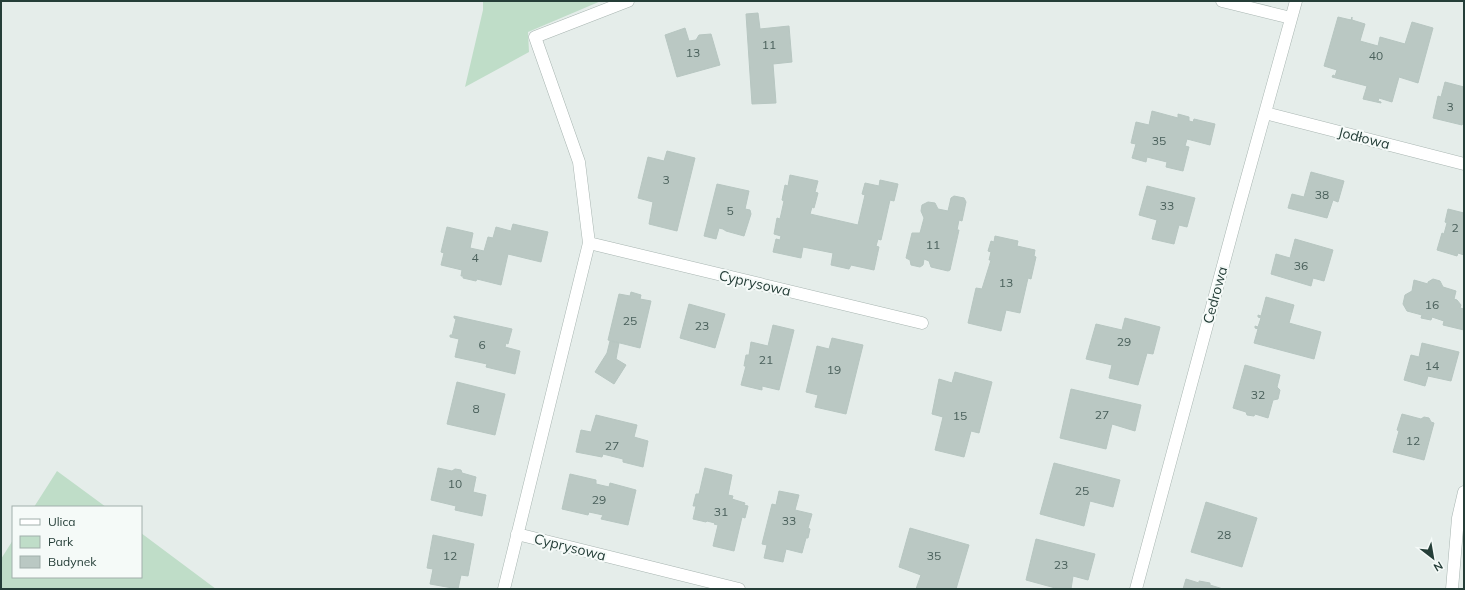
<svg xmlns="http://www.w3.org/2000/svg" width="1465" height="590" viewBox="0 0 1465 590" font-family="Mulish,sans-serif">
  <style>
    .green { fill: #bfddc8 }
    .building { fill: #bac8c3; stroke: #b7c6c1 }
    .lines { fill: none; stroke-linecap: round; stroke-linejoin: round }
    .minor-casing { stroke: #a8b5b1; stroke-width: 13 }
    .minor { stroke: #fff; stroke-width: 12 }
    .labels { text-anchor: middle; stroke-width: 4; stroke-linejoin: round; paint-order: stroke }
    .number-label { font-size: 12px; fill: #4a605b }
    .street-label { font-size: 14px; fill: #253e38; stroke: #f5faf8 }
  </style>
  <rect width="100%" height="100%" fill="#e5edea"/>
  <path class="green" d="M483 1H601L528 32 529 52 465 87 483 10Z
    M57 471 106 507H34Z
    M141 533 216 589H1V559L13 540V577H141Z"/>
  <path class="building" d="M758 13 760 29 789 26 792 62 773 64 776 103 752 104 746 14Z
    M1338 17 1351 20 1352 17V20L1365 24 1360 41 1378 46 1380 37 1405 44 1412 22 1433 28 1418 83 1399 77 1392 102 1379 98 1378 101 1381 102V103L1363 99 1367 86 1332 77 1333 75 1335 76 1337 70 1324 66Z
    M685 28 689 41 696 40 699 35 711 34 720 65 677 77 665 35Z
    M1445 82 1464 87V121L1462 125 1433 118 1438 96 1441 97Z
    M1152 111 1178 118V114L1189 117V121L1193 122 1194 119 1215 124 1210 145 1187 139 1185 146 1189 147 1183 171 1166 167 1167 162 1147 157 1146 162 1132 158 1136 144 1131 143 1136 122 1149 125Z
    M667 151 695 158 677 231 649 224 653 202 638 198 648 157 664 161Z
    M1311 172 1344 181 1338 202 1333 200 1327 218 1288 208 1292 194 1304 197Z
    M790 175 818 181 815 192 818 193 814 208 812 207 810 214 858 225 865 195 862 194 865 183 879 186 880 180 898 184 894 201 890 200 881 240 878 239 876 246 879 247 874 270 851 265 849 269 831 265 833 253 803 247 801 258 773 252 776 239 780 240 781 236 774 234 777 218 780 219 784 201 782 200 785 185 788 186Z
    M717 184 749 191 745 209 750 210 751 214 744 236 726 231 723 229 719 228 716 239 704 236Z
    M1147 186 1195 198 1187 227 1179 225 1174 244 1152 239 1157 220 1139 215Z
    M954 196 964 198 966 202 962 221 959 220 957 230H959L950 270 948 271 931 267 929 261 924 259 923 265 920 267 911 265 910 260 906 258 912 233H920L924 218 921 211 922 205 928 202 935 203 938 209 948 211 951 198Z
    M1448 209 1464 213V255L1458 253 1457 256 1437 250 1442 233 1444 234 1447 223 1445 222Z
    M513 224 548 232 541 262 508 254 501 285 477 279 476 281 463 278V276H461L462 270 441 265 444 253 441 252 447 227 473 233 470 248 484 251 488 237 493 238 496 227 511 231Z
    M995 236 1018 241 1017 246 1035 250 1034 256 1036 257 1031 279 1028 278 1020 313 1006 310 1001 331 968 323 976 288 982 289 991 260H989L991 252 988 251 991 241 994 242Z
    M1295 239 1333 250 1324 281 1313 278 1311 286 1271 274 1276 254 1290 258Z
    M1433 279 1440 281 1443 287 1456 291 1454 299 1457 300 1461 305 1460 308 1464 309V330L1443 325 1444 321 1432 317 1431 320 1421 318 1422 315 1407 311 1403 304 1405 295 1412 291 1414 280 1428 284V282Z
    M631 292 641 295 640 299 651 301 640 348 608 340 619 294 630 296Z
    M1266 297 1294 305 1289 323 1321 332 1314 359 1254 343 1258 329 1255 328V326L1258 327 1261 318 1258 317V315L1261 316Z
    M689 304 725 314 715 348 680 338Z
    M454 316 512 329 508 344 506 343 505 347 520 351 515 374 486 367 487 364 455 357 459 339 450 337V335H452L456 319 454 318Z
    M1125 318 1160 327 1153 354 1147 353 1138 385 1109 378 1112 365 1086 359 1096 324 1122 330Z
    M773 325 794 330 779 390 762 386V390L741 385 746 366H744L746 355H749L751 342 768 346Z
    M832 338 863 345 846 414 815 407 818 395 806 392 817 346 829 349Z
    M610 341 619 343 616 359 626 365 614 384 595 372 607 353Z
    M1422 343 1459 352 1451 381 1428 376 1425 386 1404 380 1411 355 1419 357Z
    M1245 365 1280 375 1277 387 1280 390 1278 399 1273 400 1268 418 1255 414 1254 416 1247 415 1246 412 1233 408Z
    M955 372 992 382 979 433 971 431 964 457 935 450 943 417 932 414 939 379 952 383Z
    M457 382 505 394 495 435 447 424Z
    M1071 389 1141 405 1135 431 1112 424 1106 449 1060 438Z
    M1402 414 1421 419 1424 417 1429 418 1431 422 1434 423 1424 460 1393 452 1399 431 1397 430Z
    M596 415 637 425 634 437 648 441 643 467 623 462V459L603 454 602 457 576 452 581 430 591 432Z
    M1054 463 1120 480 1113 507 1090 501 1084 526 1040 514Z
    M438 468 452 471 455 469 461 470 462 473 476 477 473 492 486 495 482 516 455 510 456 506 431 500Z
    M705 468 732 475 728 495 733 496 732 499 745 503 744 505 748 506 745 518 742 517 734 551 713 546 718 525 714 524 715 523 707 521 706 522 693 519 696 506H693L696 494H699Z
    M570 474 596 480V484L609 487 610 483 636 490 628 525 601 519 603 515 589 512 588 515 562 509Z
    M779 491 799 495 795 510 812 514 808 528 810 529 808 538H806L802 553 786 549 783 562 764 558 767 545 762 544 772 504 776 505Z
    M1206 502 1257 518 1242 567 1191 552Z
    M910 528 969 545 956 589H916L921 575 899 567Z
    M433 535 474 544 468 576 461 575 458 589 430 584 433 569 427 568Z
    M1036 539 1095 554 1088 580 1073 576 1071 589H1059L1026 580Z
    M1186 579 1199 583V581L1210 583V585L1223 589H1183Z"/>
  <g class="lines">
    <defs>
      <path id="minor" d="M1222 1 1291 18
        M1265 113 1464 164
        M589 243 922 323
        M517 534 739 589
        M504 589 589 243 579 162 535 37 628 1
        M1136 589 1238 210 1296 1
        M1452 589 1458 518 1464 492"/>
    </defs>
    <use href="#minor" class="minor-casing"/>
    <use href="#minor" class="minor"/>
  </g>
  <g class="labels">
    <g class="number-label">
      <text x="769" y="49">11</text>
      <text x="693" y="57">13</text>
      <text x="1376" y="60">40</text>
      <text x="1450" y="111">3</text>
      <text x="1159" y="145">35</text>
      <text x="666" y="184">3</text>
      <text x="1322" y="199">38</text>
      <text x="1167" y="210">33</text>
      <text x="730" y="215">5</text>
      <text x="1455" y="232">2</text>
      <text x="933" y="249">11</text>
      <text x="475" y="262">4</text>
      <text x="1301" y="270">36</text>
      <text x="1006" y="287">13</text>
      <text x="1432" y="309">16</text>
      <text x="630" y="325">25</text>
      <text x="702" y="330">23</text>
      <text x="1124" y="346">29</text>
      <text x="482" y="349">6</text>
      <text x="766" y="364">21</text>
      <text x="1432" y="370">14</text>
      <text x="834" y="374">19</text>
      <text x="1258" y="399">32</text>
      <text x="476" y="413">8</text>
      <text x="1102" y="419">27</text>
      <text x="960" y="420">15</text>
      <text x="1413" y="445">12</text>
      <text x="612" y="450">27</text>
      <text x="455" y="488">10</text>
      <text x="1082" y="495">25</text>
      <text x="599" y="504">29</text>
      <text x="721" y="516">31</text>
      <text x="789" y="525">33</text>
      <text x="1224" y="539">28</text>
      <text x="450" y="560">12</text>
      <text x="934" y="560">35</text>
      <text x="1061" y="569">23</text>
    </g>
    <g class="street-label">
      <text transform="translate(1364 138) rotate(14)" y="5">Jodłowa</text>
      <text transform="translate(755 283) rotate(13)" y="5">Cyprysowa</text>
      <text transform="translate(1215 295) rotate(-75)" y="5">Cedrowa</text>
      <text transform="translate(570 547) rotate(14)" y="5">Cyprysowa</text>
    </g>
  </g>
  <rect width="1465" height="590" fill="none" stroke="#253e38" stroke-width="4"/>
  <rect x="12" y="506" width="130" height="72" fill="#f5faf8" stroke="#a2afab"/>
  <rect x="20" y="519" width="20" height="6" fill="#ffffff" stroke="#a2afab"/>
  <text x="48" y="526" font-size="12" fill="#253e38">Ulica</text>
  <rect x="20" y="536" width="20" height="12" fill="#bfddc8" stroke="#a2afab"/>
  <text x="48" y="546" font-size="12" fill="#253e38">Park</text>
  <rect x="20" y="556" width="20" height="12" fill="#bac8c3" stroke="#a2afab"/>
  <text x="48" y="566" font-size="12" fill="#253e38">Budynek</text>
  <g transform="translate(1433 558) rotate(149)" stroke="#f5faf8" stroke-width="3" paint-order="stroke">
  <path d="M0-3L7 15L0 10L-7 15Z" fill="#253e38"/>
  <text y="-6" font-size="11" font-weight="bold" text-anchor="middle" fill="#253e38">N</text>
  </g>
</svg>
